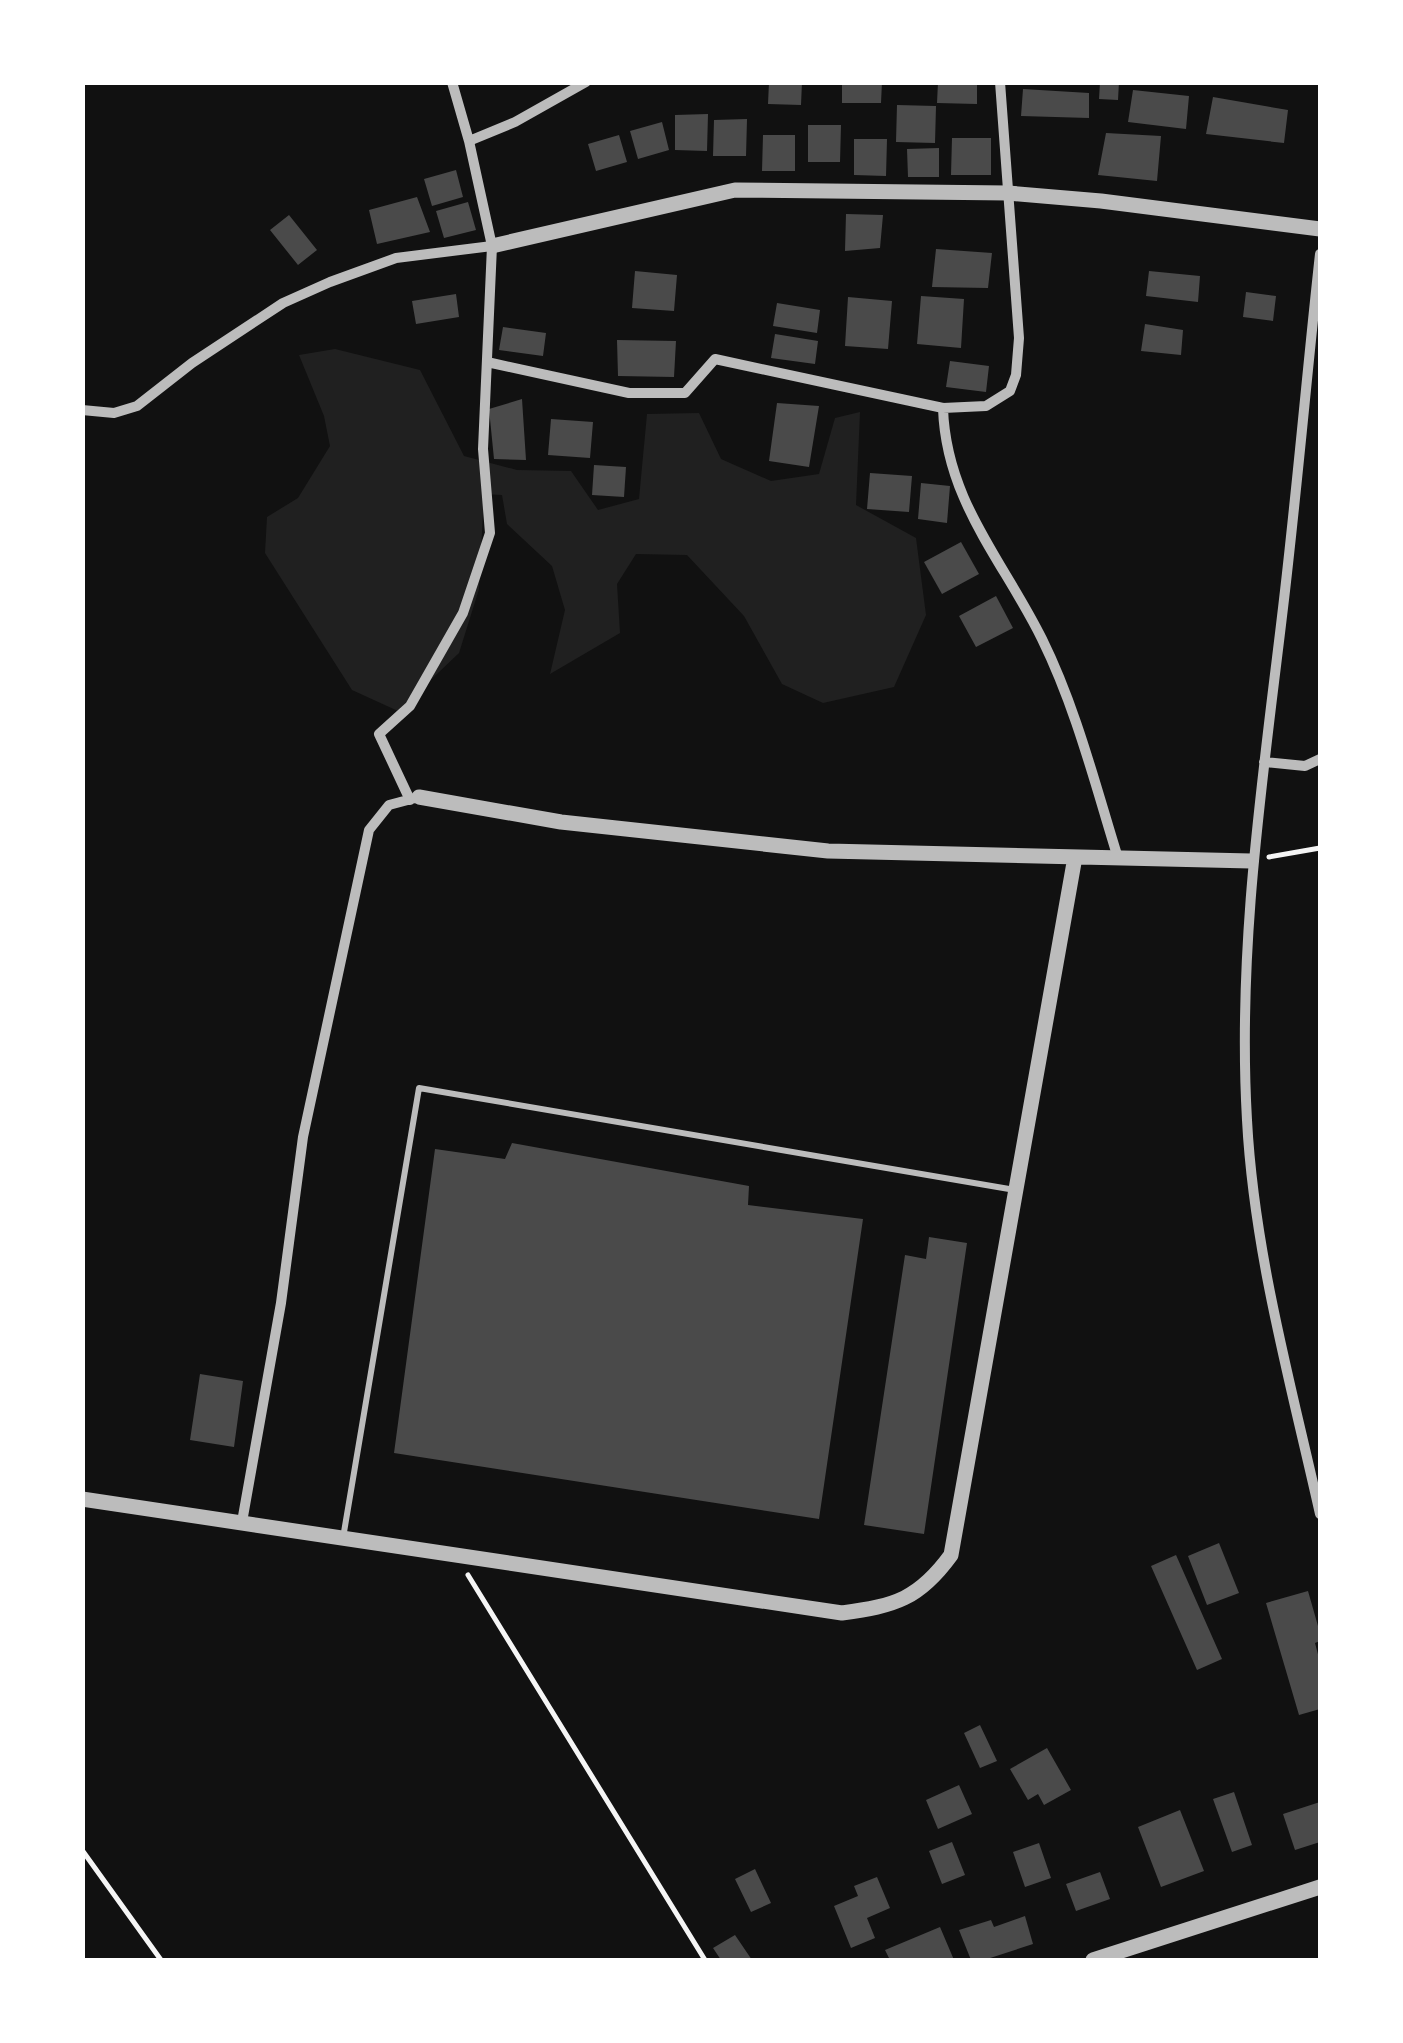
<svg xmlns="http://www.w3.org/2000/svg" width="1403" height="2043" viewBox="0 0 1403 2043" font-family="'Fira Sans',sans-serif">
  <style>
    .green { fill: #202020 }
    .building { fill: #4a4a4a }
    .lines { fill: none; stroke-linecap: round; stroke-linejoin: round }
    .path { stroke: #f5f5f5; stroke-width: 5 }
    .service { stroke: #bcbcbc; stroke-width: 6 }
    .minor { stroke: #bcbcbc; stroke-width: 10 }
    .tertiary { stroke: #bcbcbc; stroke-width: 15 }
  </style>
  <rect width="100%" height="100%" fill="#111"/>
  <path class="green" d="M335 349 420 370 464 456 517 470 571 471 598 510 639 499 647 414 699 413 721 459 771 481 819 474 835 418 860 412 856 505 916 538 926 615 894 687 823 703 782 684 744 616 687 555 636 554 617 584 620 633 550 674 565 610 552 566 507 524 502 495 484 494 479 589 459 653 398 711 352 690 265 553 267 517 298 498 330 446 324 416 299 355Z"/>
  <path class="building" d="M769 82H802L801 105 768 104Z
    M842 82H882L881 103H842Z
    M938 82H977V104L937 103Z
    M1100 82H1119L1118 100 1099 99Z
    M1023 89 1089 93V118L1021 116Z
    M1133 90 1189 96 1186 129 1128 122Z
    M1213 97 1288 110 1284 143 1206 134Z
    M897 105 936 106 935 143 896 142Z
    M708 114 707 151 675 150V115Z
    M747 119 746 156H713L714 120Z
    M662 122 669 150 638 159 630 131Z
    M808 125H841L840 162H808Z
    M1106 133 1161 136 1157 181 1098 175Z
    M619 135 627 162 596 171 588 144Z
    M763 135H795V171H762Z
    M952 138H991V175H951Z
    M854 139H887L886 176 854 175Z
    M939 148V177H908L907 149Z
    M456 170 463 197 432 206 424 179Z
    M417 197 430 232 377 244 369 210Z
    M468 202 476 230 444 238 436 211Z
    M846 214 883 215 880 248 845 251Z
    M289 215 317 250 298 265 270 230Z
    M936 249 992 253 988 288 932 287Z
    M635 271 677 275 674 311 632 308Z
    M1149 271 1200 276 1198 302 1146 296Z
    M1246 292 1276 296 1273 321 1243 317Z
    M456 294 459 317 416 324 412 301Z
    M921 296 964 299 961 348 917 344Z
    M848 297 892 301 888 349 845 346Z
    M777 303 820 310 817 333 773 326Z
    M1145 324 1183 330 1181 355 1141 351Z
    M503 327 546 333 543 356 499 350Z
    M775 334 818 341 815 364 771 358Z
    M617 340 676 341 674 377 618 376Z
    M950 361 989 366 986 392 946 387Z
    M522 399 526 460 494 459 489 409Z
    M777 403 819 406 809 467 769 461Z
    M551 419 593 422 590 458 548 455Z
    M594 465 626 467 624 497 592 495Z
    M870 473 912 476 909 512 867 509Z
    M921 483 950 486 947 523 918 519Z
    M961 542 979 574 942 594 924 562Z
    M996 596 1013 628 976 647 959 616Z
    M512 1143 749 1186 748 1205 863 1219 819 1519 394 1453 435 1149 505 1159Z
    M929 1237 967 1243 924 1534 864 1525 905 1255 926 1259Z
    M200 1374 243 1381 234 1447 190 1440Z
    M1219 1543 1239 1593 1207 1605 1188 1556Z
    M1176 1555 1222 1659 1197 1670 1151 1566Z
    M1308 1591 1320 1633V1641L1315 1643 1320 1662V1709L1299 1715 1266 1603Z
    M980 1725 997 1761 980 1768 964 1733Z
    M1047 1748 1071 1790 1044 1805 1038 1794 1028 1800 1010 1769Z
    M959 1785 972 1814 938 1829 926 1800Z
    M1234 1792 1252 1845 1232 1852 1213 1799Z
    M1320 1802V1842L1295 1850 1283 1814Z
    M1180 1810 1204 1871 1161 1887 1138 1827Z
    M952 1842 965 1875 942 1884 929 1851Z
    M1039 1843 1051 1878 1025 1887 1013 1852Z
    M755 1869 771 1903 751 1912 735 1879Z
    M1100 1872 1110 1899 1076 1911 1066 1884Z
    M877 1877 890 1908 867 1918 875 1938 851 1948 834 1906 858 1896 854 1886Z
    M1025 1916 1033 1944 984 1960H971L959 1930 991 1920 994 1927Z
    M940 1927 954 1960H890L885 1950Z
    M735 1935 752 1960H721L713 1948Z"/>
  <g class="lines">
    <path class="path" d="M1269 857 1320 848
      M468 1575 705 1960
      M82 1850 161 1960"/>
    <path class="service" d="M343 1538 419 1088 1015 1190"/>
    <path class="minor" d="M469 141 515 122 586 82
      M1320 254C1307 372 1297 490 1283 608 1263 778 1237 947 1247 1120 1254 1253 1291 1384 1320 1514
      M487 362 629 393H685L715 359 943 408 986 406 1010 391 1016 375 1019 338 1000 82
      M943 408C946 501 1003 560 1042 639 1076 708 1095 784 1118 858
      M82 410 114 413 137 406 192 363 283 303 330 282 396 258 492 246
      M1264 762 1305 766 1320 759
      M410 800 379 734 410 706 463 613 490 533 483 449 492 246 469 141 452 82
      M242 1522 281 1303 303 1137 369 830 389 805 419 797"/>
    <path class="tertiary" d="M492 246 735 190 1008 193 1101 201 1320 229
      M419 797 561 822 828 851 1251 861
      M82 1499 842 1613C895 1606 919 1599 951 1555L1075 857
      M1093 1960 1320 1887"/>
  </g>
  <rect width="1403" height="2043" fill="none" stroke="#ffffff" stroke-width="170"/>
</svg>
